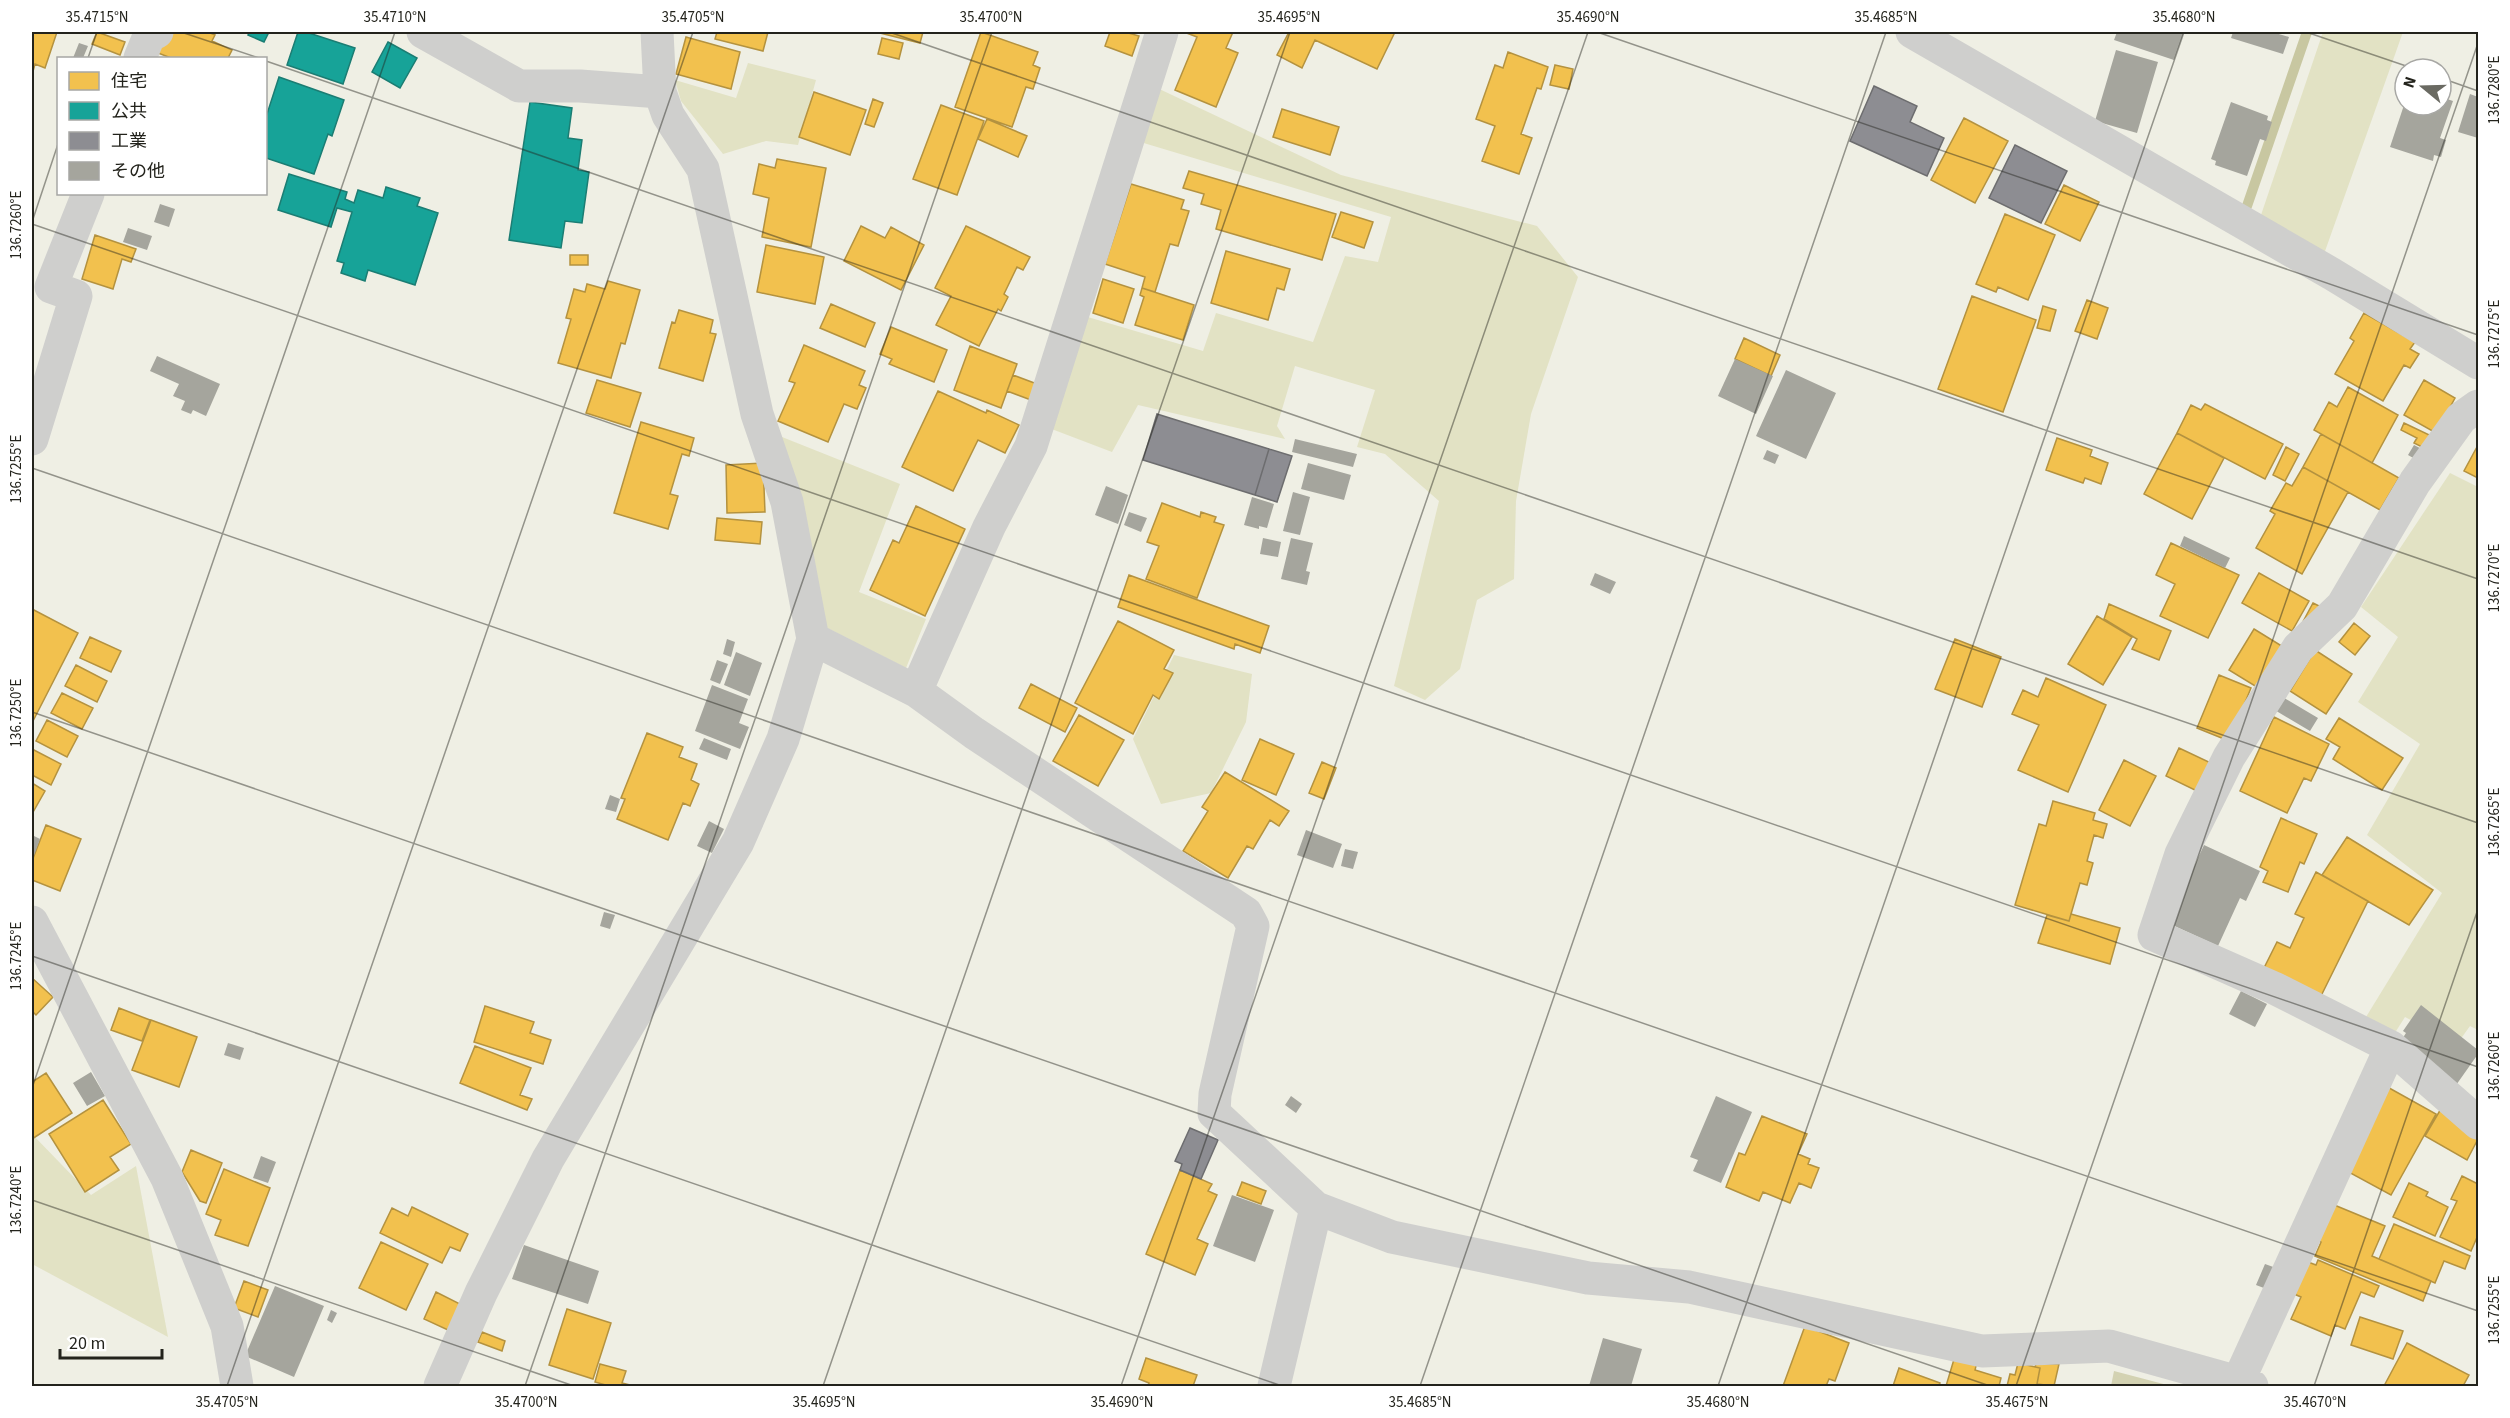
<svg xmlns="http://www.w3.org/2000/svg" width="2510" height="1418" viewBox="0 0 2510 1418" font-family="'Source Sans 3','Noto Sans JP',sans-serif">
  <style>
    .green { fill: #e2e2c4 }
    .forest { fill: #d3d2b2 }
    .homes { fill: #f2c14e; stroke: #b4923f; stroke-width: 1.5 }
    .public { fill: #17a398; stroke: #1b7d73; stroke-width: 1.5 }
    .industry { fill: #8d8d92; stroke: #6d6d6f; stroke-width: 1.5 }
    .lines { fill: none; stroke-linecap: round; stroke-linejoin: round }
    .stream { stroke: #c8c7a1; stroke-width: 10 }
    .building { fill: #a5a59d }
    .minor { stroke: #cfcfcd; stroke-width: 33 }
    .ticks { fill: none; stroke: #23231c; stroke-width: 1.5; stroke-opacity: 0.45 }
    .neatline { fill: none; stroke: #23231c; stroke-width: 2 }
    .ticks-label { font-size: 15px; text-anchor: middle; fill: #23231c }
  </style>
  <rect width="100%" height="100%" fill="#efefe4"/>
  <path class="green" d="M2323 32H2403L2324 254 2261 215Z
    M748 63 816 80 798 145 766 141 723 154 681 101 675 80 736 98Z
    M1153 86 1341 175 1537 226 1578 277 1531 414 1516 501 1514 579 1477 600 1460 669 1425 700 1394 686 1439 501 1385 454 1357 447 1375 390 1295 366 1277 426 1285 439 1138 405 1112 452 1049 428 1081 315 1203 351 1216 313 1313 342 1345 256 1378 262 1391 217 1137 141Z
    M777 435 900 484 859 592 926 619 906 668 817 623Z
    M2450 473 2478 487V1030L2470 1026 2457 1044 2405 1017 2391 1039 2366 1017 2442 893 2367 835 2420 744 2358 702 2398 637 2361 607Z
    M1174 655 1252 674 1246 722 1211 793 1161 804 1133 739Z
    M32 1134 91 1195 136 1166 168 1337 32 1264Z"/>
  <path class="forest" d="M2114 1371 2171 1386H2111Z"/>
  <path class="homes" d="M32 32H57L45 68 35 64 32 75Z
    M97 32 125 42 120 55 92 44Z
    M161 32H208L215 35 212 41 232 50 228 58H171L153 51Z
    M717 32H768L763 51 715 39Z
    M876 32H923L920 43Z
    M981 32 1038 52 1033 65 1040 68 1033 89 1026 87 1012 127 955 107Z
    M1110 32H1125L1139 36 1132 56 1105 46Z
    M1184 32H1233L1226 48 1238 53 1216 107 1175 90 1197 37Z
    M1289 32H1395L1377 69 1315 40 1302 68 1277 55Z
    M686 37 740 52 731 89 676 74Z
    M882 38 903 43 899 59 878 54Z
    M1508 52 1548 67 1541 89 1537 88 1521 134 1532 138 1519 174 1482 161 1495 126 1476 119 1495 65 1503 68Z
    M1555 65 1573 69 1569 89 1550 85Z
    M814 92 866 110 850 155 799 137Z
    M873 99 883 103 874 127 865 124Z
    M941 105 984 121 957 195 913 179Z
    M1282 109 1339 127 1330 155 1273 137Z
    M1964 118 2008 141 1975 203 1931 180Z
    M987 119 1027 136 1018 157 978 139Z
    M777 159 826 168 811 247 762 237 769 198 753 194 759 164 775 168Z
    M1189 171 1336 214 1322 260 1216 229 1221 210 1201 204 1204 194 1183 188Z
    M1131 184 1184 200 1181 209 1189 211 1178 246 1170 244 1155 292 1142 288 1145 277 1105 264Z
    M2064 185 2099 202 2080 241 2045 224Z
    M1341 212 1373 222 1364 248 1332 237Z
    M2005 214 2055 235 2028 300 1998 287 1996 292 1976 284Z
    M861 226 885 238 891 227 924 245 901 290 844 261Z
    M966 226 1030 257 1023 270 1017 267 1004 294 1008 297 1001 311 998 309 979 346 936 325 951 296 935 288Z
    M95 235 136 249 131 262 122 259 113 289 82 279Z
    M766 245 824 257 815 304 757 292Z
    M1226 251 1290 269 1284 290 1277 288 1268 320 1211 303Z
    M570 255H588V265H570Z
    M1103 279 1134 289 1123 323 1093 313Z
    M608 281 640 290 625 344 621 343 611 378 558 363 571 319 566 318 574 289 585 292 587 284 605 289Z
    M1142 288 1194 305 1183 340 1135 325 1144 297 1140 295Z
    M1972 296 2036 320 2003 412 1938 389Z
    M2087 300 2108 308 2097 339 2075 331Z
    M831 304 875 323 865 347 820 328Z
    M2043 306 2056 310 2050 331 2037 328Z
    M679 310 713 320 710 333 716 334 703 381 659 368 672 322 675 323Z
    M2364 313 2415 342 2410 349 2419 354 2410 368 2404 365 2383 401 2335 374 2354 341 2350 338Z
    M891 327 947 350 934 382 889 364 892 359 880 354Z
    M1744 338 1780 355 1771 376 1735 359Z
    M804 345 865 371 859 385 866 388 857 409 844 404 828 442 778 421 795 383 789 381Z
    M970 346 1017 364 1001 408 954 390Z
    M1013 375 1037 384 1031 400 1007 391Z
    M597 380 641 393 630 427 586 413Z
    M2424 380 2455 398 2436 433 2404 415Z
    M2348 387 2398 415 2372 463 2314 430 2329 402 2337 407Z
    M938 391 986 413 987 410 1019 425 1005 453 978 440 953 491 902 467Z
    M2205 404 2283 444 2265 479 2177 433 2191 405 2201 410Z
    M641 422 694 438 689 456 682 454 670 494 678 496 668 529 614 513Z
    M2404 423 2442 441 2436 454 2414 443 2417 438 2401 430Z
    M2177 433 2224 458 2192 519 2144 494Z
    M2321 434 2399 478 2380 510 2303 467Z
    M2057 438 2092 450 2090 456 2108 463 2101 484 2085 478 2083 483 2046 470Z
    M2478 445V478L2464 471Z
    M2286 447 2299 454 2285 481 2273 475Z
    M763 463 765 512 727 513 726 465Z
    M2303 467 2348 492 2302 574 2256 548 2275 514 2270 511 2286 483 2292 486Z
    M1162 503 1200 517 1201 512 1216 517 1214 522 1224 525 1197 598 1146 579 1159 546 1147 542Z
    M916 506 965 529 925 616 870 590 893 540 899 543Z
    M717 518 762 522 760 544 715 540Z
    M2171 543 2239 575 2208 638 2160 616 2175 584 2156 575Z
    M2259 573 2309 601 2292 631 2242 603Z
    M1129 575 1269 626 1260 653 1235 644 1234 649 1118 607Z
    M2313 603 2321 607 2299 629Z
    M2109 604 2171 631 2159 660 2132 649 2137 639 2104 619Z
    M32 609 78 633 32 723Z
    M2097 616 2132 637 2103 685 2068 664Z
    M1118 621 1174 650 1164 669 1173 673 1159 699 1153 695 1133 734 1075 703Z
    M2354 623 2370 636 2355 655 2339 642Z
    M2254 629 2285 648 2260 689 2229 670Z
    M90 637 121 651 111 672 80 658Z
    M1955 639 2001 657 1982 707 1935 689Z
    M2315 650 2352 674 2326 714 2290 691Z
    M76 665 107 681 97 702 65 686Z
    M2219 675 2251 688 2229 741 2197 728Z
    M2046 678 2106 705 2068 792 2018 770 2039 725 2012 714 2023 690 2038 697Z
    M1031 684 1077 708 1065 732 1019 708Z
    M62 693 93 708 82 729 51 713Z
    M1079 715 1124 740 1098 786 1053 761Z
    M2274 717 2329 744 2311 781 2304 778 2287 813 2240 791Z
    M2339 718 2403 758 2382 790 2333 759 2340 747 2326 739Z
    M47 720 78 736 67 757 36 741Z
    M647 733 683 747 679 757 697 764 691 780 699 784 690 806 683 803 668 840 617 819 625 799 621 798Z
    M1260 739 1294 754 1276 795 1242 780Z
    M2179 748 2215 765 2201 793 2166 776Z
    M32 749 61 764 51 785 32 775Z
    M2124 760 2156 776 2130 826 2099 810Z
    M1322 762 1336 768 1324 799 1309 793Z
    M1225 772 1289 811 1279 826 1270 820 1253 849 1247 846 1228 878 1183 851 1208 811 1202 807Z
    M32 783 45 791 32 814Z
    M2053 801 2095 813 2093 820 2107 824 2103 838 2094 835 2087 861 2093 863 2087 885 2080 883 2069 921 2015 905 2039 824 2046 826Z
    M2281 818 2317 834 2304 864 2300 862 2288 892 2263 882 2268 871 2260 867Z
    M46 825 81 839 60 891 32 880V861Z
    M2347 837 2433 890 2409 925 2322 875Z
    M2316 872 2368 901 2318 1002 2261 974 2277 942 2290 948 2304 918 2295 914Z
    M2071 914 2120 928 2110 964 2038 943 2047 915 2069 921Z
    M32 978 53 997 36 1015 32 1011Z
    M485 1006 534 1022 530 1033 551 1040 543 1064 474 1042Z
    M119 1008 150 1020 142 1041 111 1030Z
    M151 1020 197 1037 179 1087 132 1070Z
    M475 1046 531 1068 520 1095 532 1099 527 1110 460 1083Z
    M46 1073 72 1113 32 1139V1082Z
    M2382 1084 2436 1114 2391 1195 2343 1169Z
    M103 1100 131 1144 110 1157 119 1170 85 1192 49 1134Z
    M2442 1107 2478 1139 2467 1160 2425 1136Z
    M1762 1116 1807 1134 1798 1154 1810 1159 1808 1164 1819 1168 1811 1188 1799 1183 1790 1203 1763 1192 1759 1201 1726 1187 1739 1153 1745 1155Z
    M191 1150 222 1163 206 1203 200 1201 182 1172Z
    M224 1169 270 1188 248 1246 215 1235 221 1220 206 1214Z
    M1180 1170 1212 1184 1208 1191 1217 1195 1197 1239 1208 1244 1195 1275 1146 1254Z
    M2462 1176 2478 1184V1235L2471 1251 2440 1237 2457 1201 2451 1199Z
    M1242 1182 1266 1191 1261 1204 1237 1195Z
    M2409 1183 2428 1192 2426 1196 2448 1207 2435 1236 2393 1217Z
    M2327 1202 2385 1226 2372 1256 2431 1281 2423 1301 2315 1256 2321 1242 2317 1240Z
    M412 1207 468 1234 460 1251 450 1247 442 1263 380 1233 392 1208 408 1216Z
    M2394 1224 2470 1256 2465 1269 2444 1261 2435 1283 2379 1259Z
    M381 1242 428 1264 406 1310 359 1288Z
    M2318 1260 2379 1286 2374 1297 2361 1292 2345 1329 2335 1325 2331 1336 2291 1319 2301 1297 2294 1294 2308 1262 2316 1265Z
    M244 1281 268 1290 258 1317 234 1308Z
    M436 1292 460 1304 448 1330 424 1319Z
    M567 1309 611 1323 593 1379 549 1365Z
    M2360 1317 2403 1331 2393 1359 2351 1345Z
    M1805 1326 1849 1343 1835 1381 1829 1379 1826 1386H1783Z
    M482 1332 505 1341 502 1351 478 1342Z
    M2407 1343 2469 1375 2463 1386H2384Z
    M1955 1356 1977 1362 1975 1370 2001 1378 1999 1386H1946Z
    M1146 1358 1197 1375 1193 1386H1148L1149 1383 1139 1379Z
    M2018 1363 2040 1368 2037 1384 2048 1386H2007L2010 1374 2015 1375Z
    M600 1364 626 1371 622 1383 634 1386H609L595 1382Z
    M2036 1364H2059L2054 1386 2037 1384 2040 1368 2035 1367Z
    M1899 1368 1940 1383 1939 1386H1893Z"/>
  <path class="public" d="M249 32H269L264 42 248 35Z
    M298 32H306L355 48 343 84 287 65Z
    M388 42 417 58 400 88 372 72Z
    M279 77 344 100 332 136 328 134 314 174 266 158V117Z
    M530 102 572 108 568 138 582 140 578 170 589 172 582 223 565 221 561 248 509 240Z
    M289 174 347 192 345 199 354 203 358 190 383 198 386 187 420 198 417 206 438 213 415 285 368 270 365 281 341 273 344 263 337 261 352 212 337 208 331 227 278 210Z"/>
  <path class="industry" d="M1874 86 1917 106 1910 122 1944 138 1927 176 1850 141Z
    M2015 145 2067 171 2041 223 1989 198Z
    M1157 414 1269 449 1255 495 1143 460Z
    M1269 449 1292 456 1277 502 1255 495Z
    M1190 1128 1218 1140 1201 1179 1180 1170 1182 1164 1175 1161Z"/>
  <g class="lines">
    <path class="stream" d="M2247 206 2307 32"/>
  </g>
  <path class="building" d="M2117 32H2184L2174 60 2114 40Z
    M2233 32H2272L2289 37 2283 54 2231 38Z
    M79 43 88 46 83 58H73Z
    M2116 50 2158 62 2137 133 2095 121Z
    M2470 94 2478 97V138L2458 132Z
    M2441 97 2453 101 2440 138 2446 140 2441 157 2434 155 2433 161 2390 147 2404 105H2441Z
    M2231 102 2268 116 2267 120 2272 122 2266 141 2260 139 2247 176 2215 165 2216 161 2211 159Z
    M160 204 175 209 169 227 154 222Z
    M128 228 152 236 147 250 123 242Z
    M157 356 220 384 206 416 193 410 191 414 181 410 185 401 173 396 179 384 150 371Z
    M1735 359 1773 376 1756 414 1718 396Z
    M1786 370 1836 393 1806 459 1756 436Z
    M1295 439 1357 454 1353 467 1292 452Z
    M2414 445 2435 456 2429 467 2408 455Z
    M1767 450 1779 455 1775 464 1763 459Z
    M1308 463 1351 475 1344 500 1301 489Z
    M1106 486 1128 495 1118 524 1095 515Z
    M1293 492 1310 497 1300 535 1283 531Z
    M1252 497 1274 504 1267 528 1259 526V529L1244 525Z
    M1129 512 1147 518 1141 532 1124 525Z
    M2184 536 2230 558 2225 568 2180 546Z
    M1263 538 1281 542 1278 557 1260 554Z
    M1291 538 1313 543 1306 571 1310 572 1307 585 1281 579Z
    M1595 573 1616 582 1610 594 1590 585Z
    M727 639 735 642 731 657 723 654Z
    M736 652 762 663 750 696 724 685Z
    M717 660 728 664 720 684 710 680Z
    M712 685 748 699 739 723 749 727 740 749 695 731Z
    M2276 693 2318 718 2310 731 2268 706Z
    M704 738 731 749 727 760 699 749Z
    M610 795 620 799 616 812 605 809Z
    M709 821 724 829 712 853 697 846Z
    M1306 830 1342 844 1333 868 1297 855Z
    M32 835 40 839 32 861Z
    M2204 845 2260 871 2246 901 2240 898 2218 946 2168 923Z
    M1345 849 1358 852 1353 869 1341 866Z
    M604 912 615 915 610 929 600 926Z
    M2241 991 2267 1004 2255 1027 2229 1014Z
    M2421 1005 2478 1050V1054L2454 1088 2397 1047 2406 1033 2403 1031Z
    M228 1043 244 1048 240 1060 224 1055Z
    M91 1072 105 1096 87 1106 73 1083Z
    M1291 1096 1302 1104 1296 1113 1285 1105Z
    M1716 1096 1752 1112 1721 1183 1693 1171 1698 1160 1690 1157Z
    M261 1156 276 1162 268 1183 253 1178Z
    M1232 1195 1274 1210 1255 1262 1213 1246Z
    M524 1245 599 1271 588 1304 512 1279Z
    M2265 1264 2276 1268 2277 1293 2256 1285Z
    M275 1286 324 1306 294 1377 245 1356Z
    M331 1310 337 1313 332 1323 327 1320Z
    M1603 1338 1642 1349 1631 1386H1589Z"/>
  <g class="lines">
    <path class="minor" d="M423 32 519 86H580L660 92
      M1912 32 2332 274 2478 363
      M140 58 149 36 157 32
      M2478 406 2461 418 2415 482 2342 606 2298 648 2229 757 2181 854 2154 935 2274 988 2391 1047 2478 1123
      M32 439 76 296 51 287 88 194
      M813 639 916 691 974 733 1246 913 1253 926 1215 1094 1214 1113 1316 1208 1392 1237 1588 1278 1689 1287 1982 1351 2109 1346 2252 1386
      M916 691 989 527 1031 446 1162 32
      M32 922 167 1178 227 1326 237 1386
      M2238 1382 2391 1047
      M440 1386 481 1293 548 1159 738 842 783 739 813 639 787 502 757 414 703 169 668 115 660 92 657 32
      M1274 1386 1316 1208"/>
  </g>
  <path class="ticks" d="M181 32 259 58M889 32 2478 579M1597 32 2478 335M2306 32 2415 69M88 58 97 32M266 61 2478 823M2441 78 2478 91M32 222 58 144M32 224 2478 1067M32 468 2478 1311M32 712 1990 1386M32 956 1282 1386M32 1088 395 32M32 1200 574 1386M227 1386 693 32M525 1386 992 32M823 1386 1290 32M1121 1386 1588 32M1420 1386 1886 32M1718 1386 2184 32M2016 1386 2478 43M2314 1386 2478 909"/>
  <rect width="2510" height="1418" fill="none" stroke="#ffffff" stroke-width="66"/>
  <rect x="57" y="57" width="210" height="138" fill="#ffffff" stroke="#a7a7a4" stroke-width="1.5"/>
  <rect x="69" y="72" width="30" height="18" fill="#f2c14e" stroke="#a7a7a4" stroke-width="1.5"/>
  <text x="111" y="87" font-size="18" fill="#23231c">住宅</text>
  <rect x="69" y="102" width="30" height="18" fill="#17a398" stroke="#a7a7a4" stroke-width="1.5"/>
  <text x="111" y="117" font-size="18" fill="#23231c">公共</text>
  <rect x="69" y="132" width="30" height="18" fill="#8d8d92" stroke="#a7a7a4" stroke-width="1.5"/>
  <text x="111" y="147" font-size="18" fill="#23231c">工業</text>
  <rect x="69" y="162" width="30" height="18" fill="#a5a59d" stroke="#a7a7a4" stroke-width="1.5"/>
  <text x="111" y="177" font-size="18" fill="#23231c">その他</text>
  <g transform="translate(2423 87) rotate(289)"><circle r="28" fill="#ffffff" stroke="#a7a7a4" stroke-width="1.5"/>
  <path d="M0-4.5L10 22L0 15L-10 22Z" fill="#6a6a62"/>
  <text y="-9" font-size="16" font-weight="bold" text-anchor="middle" fill="#23231c">N</text>
  </g>
  <path d="M60 1349v9h102v-9" fill="none" stroke="#23231c" stroke-width="3"/>
  <text x="69" y="1349" font-size="18" fill="#23231c" stroke="#ffffff" stroke-width="4.5" paint-order="stroke">20 m</text>
  <rect x="33" y="33" width="2444" height="1352" class="neatline"/>
  <g class="ticks-label">
    <text x="97" y="22">35.4715°N</text>
    <text x="395" y="22">35.4710°N</text>
    <text x="693" y="22">35.4705°N</text>
    <text x="991" y="22">35.4700°N</text>
    <text x="1289" y="22">35.4695°N</text>
    <text x="1588" y="22">35.4690°N</text>
    <text x="1886" y="22">35.4685°N</text>
    <text x="2184" y="22">35.4680°N</text>
    <text transform="translate(2494 90) rotate(-90)" y="5">136.7280°E</text>
    <text transform="translate(16 225) rotate(-90)" y="5">136.7260°E</text>
    <text transform="translate(2494 334) rotate(-90)" y="5">136.7275°E</text>
    <text transform="translate(16 469) rotate(-90)" y="5">136.7255°E</text>
    <text transform="translate(2494 578) rotate(-90)" y="5">136.7270°E</text>
    <text transform="translate(16 713) rotate(-90)" y="5">136.7250°E</text>
    <text transform="translate(2494 822) rotate(-90)" y="5">136.7265°E</text>
    <text transform="translate(16 956) rotate(-90)" y="5">136.7245°E</text>
    <text transform="translate(2494 1066) rotate(-90)" y="5">136.7260°E</text>
    <text transform="translate(16 1200) rotate(-90)" y="5">136.7240°E</text>
    <text transform="translate(2494 1310) rotate(-90)" y="5">136.7255°E</text>
    <text x="227" y="1407">35.4705°N</text>
    <text x="526" y="1407">35.4700°N</text>
    <text x="824" y="1407">35.4695°N</text>
    <text x="1122" y="1407">35.4690°N</text>
    <text x="1420" y="1407">35.4685°N</text>
    <text x="1718" y="1407">35.4680°N</text>
    <text x="2017" y="1407">35.4675°N</text>
    <text x="2315" y="1407">35.4670°N</text>
  </g>
</svg>
